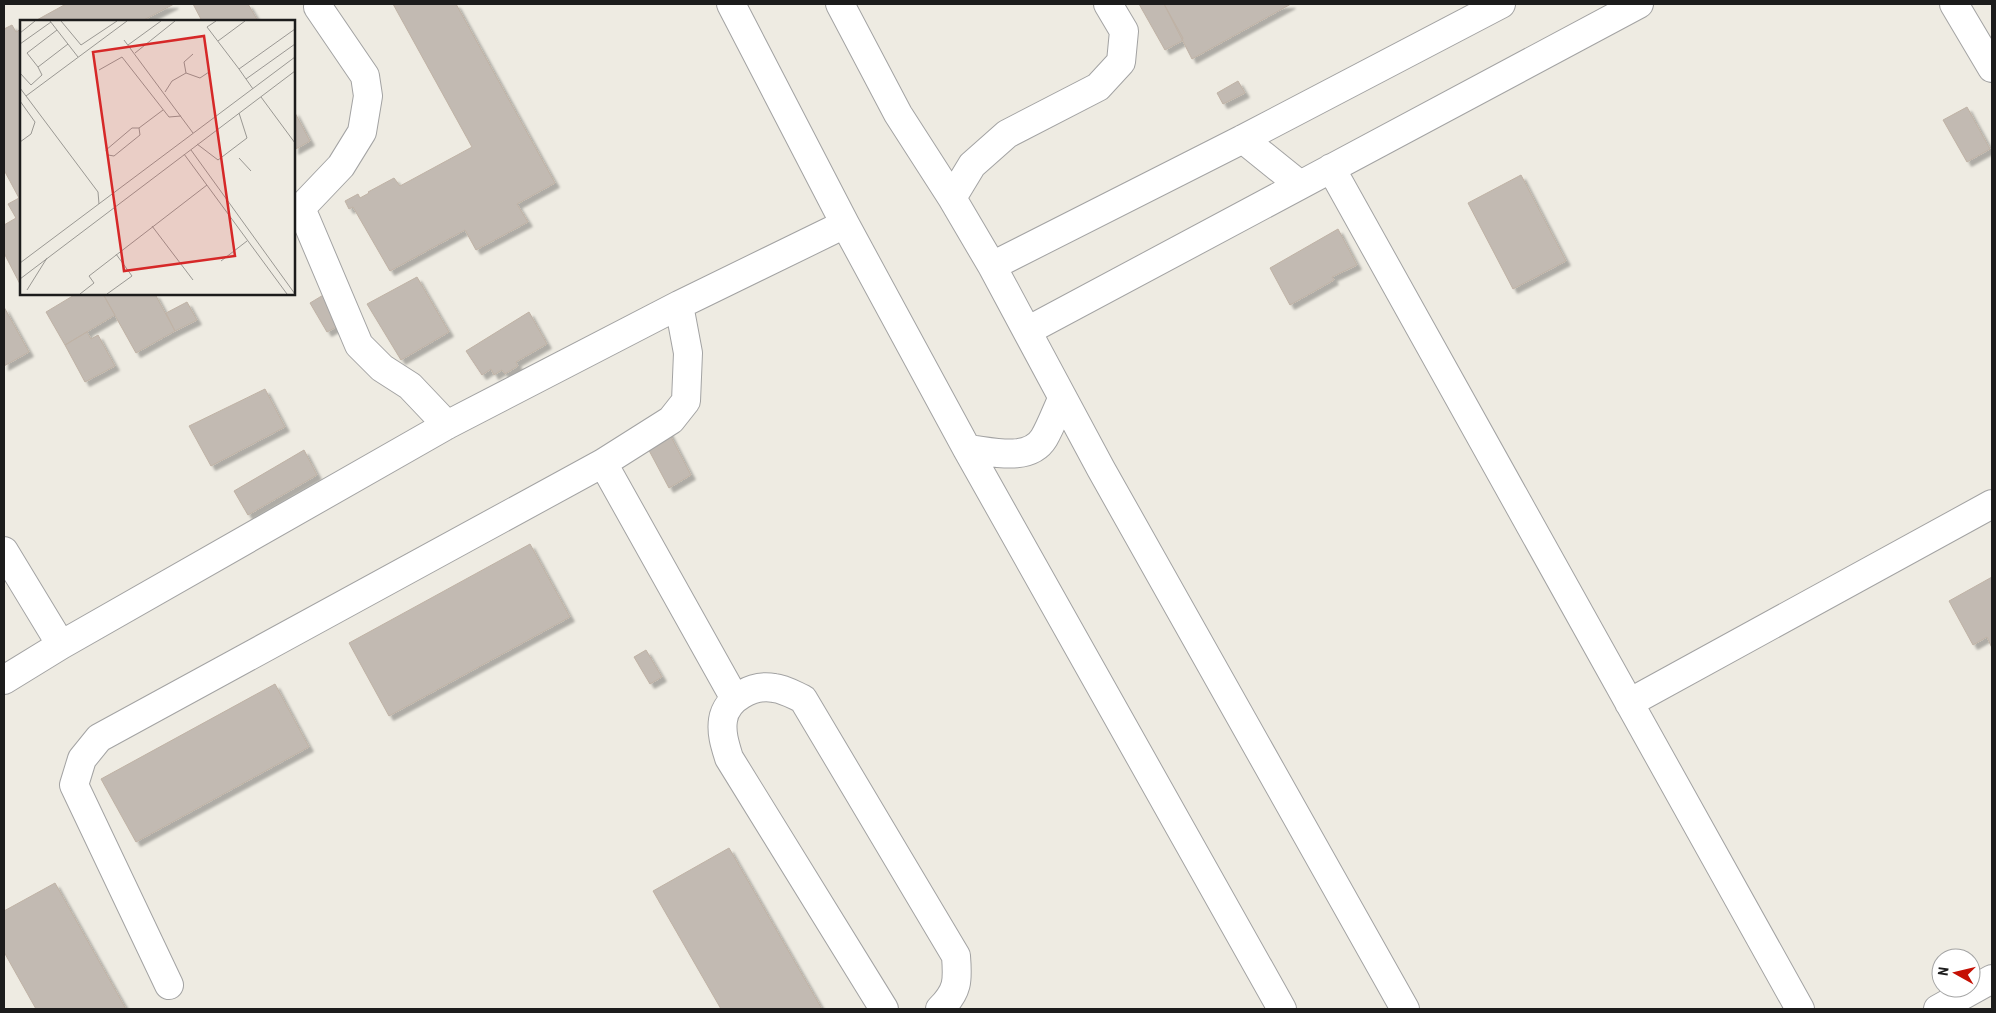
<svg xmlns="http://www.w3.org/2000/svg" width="1996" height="1013" viewBox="0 0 1996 1013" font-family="'Roboto Condensed',sans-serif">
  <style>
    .building { fill: #c2bab2; stroke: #bfb2a5; filter: url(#shadow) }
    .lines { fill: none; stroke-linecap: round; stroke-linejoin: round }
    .minor-casing { stroke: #a3a3a3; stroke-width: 30 }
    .minor { stroke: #fff; stroke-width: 28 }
    .inset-road { fill: none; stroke: #9a9893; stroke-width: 1 }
    .view { fill: #d62828; fill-opacity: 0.15; stroke: #d62828; stroke-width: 2.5 }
    .inset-edge { fill: none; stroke: #1c1c1c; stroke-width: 2.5 }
  </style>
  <defs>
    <filter id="shadow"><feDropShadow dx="4.5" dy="4.5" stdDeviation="1" flood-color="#0004"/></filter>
  </defs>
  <rect width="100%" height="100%" fill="#eeebe2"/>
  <path class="building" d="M66 4H174L142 21H35Z
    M193 4H248L258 21H202Z
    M393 4H456L555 183 517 204 528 222 476 250 465 230 390 271 353 207 349 209 345 201 358 194 360 198 369 193 368 192 394 178 400 186 472 147Z
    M1139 4H1164L1183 38 1182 41 1165 50Z
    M1164 4H1291L1192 59Z
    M12 25 16 32 21 29V286L4 253V225L16 218 8 204 19 198 4 170V29Z
    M1238 81 1245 93 1223 104 1217 93Z
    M1967 107 1990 149 1967 162 1943 120Z
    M294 111 310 141 294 150Z
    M1521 175 1566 261 1513 289 1468 203Z
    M1338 229 1357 265 1332 277 1334 280 1290 305 1270 268Z
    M417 277 449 332 401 360 367 304Z
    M76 294H103L115 315 65 345 46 312Z
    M103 294H155L175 331 136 353Z
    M325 294 342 324 327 332 310 303Z
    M187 302 197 320 175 331 166 313Z
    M4 307 29 352 4 366Z
    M529 312 547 344 516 362 518 366 505 374 502 370 494 375 491 369 482 375 466 351Z
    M87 332 91 339 98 335 115 366 85 382 65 345Z
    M265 389 285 427 211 466 189 426Z
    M667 429 691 475 669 488 644 441Z
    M304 450 317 475 248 515 234 491Z
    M530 544 570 617 389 716 349 643Z
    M1992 577V648L1987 637 1973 645 1949 601Z
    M646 650 662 677 650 684 634 657Z
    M275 684 309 747 136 842 101 779Z
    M729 848 822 1009H721L653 891Z
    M55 883 126 1009H36L4 952V911Z"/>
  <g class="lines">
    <defs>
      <path id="minor" d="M731 4 845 224 967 449 1282 1009
        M840 4 898 114 952 198 992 266 1101 469 1405 1009
        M1954 4 1992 68
        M1243 139 1300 185
        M1331 168 1800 1009
        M952 198 972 165 1007 134 1098 87 1121 62 1124 31 1108 4
        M301 208 359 345 382 368 410 386 447 425
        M294 210 301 208 341 166 362 132 368 96 365 76 318 7
        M992 266 1243 139 1501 4
        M1027 331 1639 4
        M967 449C990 451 1029 463 1044 438 1051 426 1056 412 1062 399
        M603 463 735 699
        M4 551 61 645
        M4 680 61 645 447 425 679 305 845 224
        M1629 703 1992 504
        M169 985 74 785 82 759 99 738 603 463 671 420 686 401 688 353 679 305
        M884 1009 729 758C725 745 721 733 723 720 726 698 754 684 774 688 784 689 794 695 803 699L956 956C958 981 958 991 940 1009
        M1938 1009 1992 979"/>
    </defs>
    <use href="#minor" class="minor-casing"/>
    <use href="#minor" class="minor"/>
  </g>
  <g transform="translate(20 20)">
    <rect width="275" height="275" fill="#eeebe2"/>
    <path class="inset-road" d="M30 1 58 37M41 1 61 25 97 1M196 1 187 7 219 49 275 9M37 10 7 33 18 47 48 24M0 13 15 1M104 20 173 113M198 21 225 1M0 24 31 2M108 25 141 1M115 33 155 1M173 34 164 42 166 53 180 58 189 52M219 49 233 69M79 50 102 37 149 97 161 96M0 53 11 65 22 55 18 47M226 59 275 24M0 68 78 172 79 184M145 72 152 61 166 53M6 76 107 1M241 77 275 123M0 81 15 102 11 114 0 122M119 108 120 115 94 136 88 135 86 130 112 108H119L143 90M177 124 198 140 227 118 219 93M171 130 275 274M164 134 267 274M219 138 231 151M132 206 173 260M201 241 227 221M0 243 275 37M0 259 275 51M7 270 27 238M60 274 74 263 69 256 187 165M87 274 112 256 96 234"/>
    <path class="view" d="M184 16 215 236 104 251 73 32Z"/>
    <rect width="275" height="275" class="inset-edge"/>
  </g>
  <rect width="1996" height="1013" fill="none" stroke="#1c1c1c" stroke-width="10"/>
  <g transform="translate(1956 973) rotate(278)"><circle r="24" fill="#ffffff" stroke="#a4a4a4"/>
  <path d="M0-4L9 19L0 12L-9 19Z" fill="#c51004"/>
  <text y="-8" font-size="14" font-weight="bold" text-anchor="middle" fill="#1c1c1c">N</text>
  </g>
</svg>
